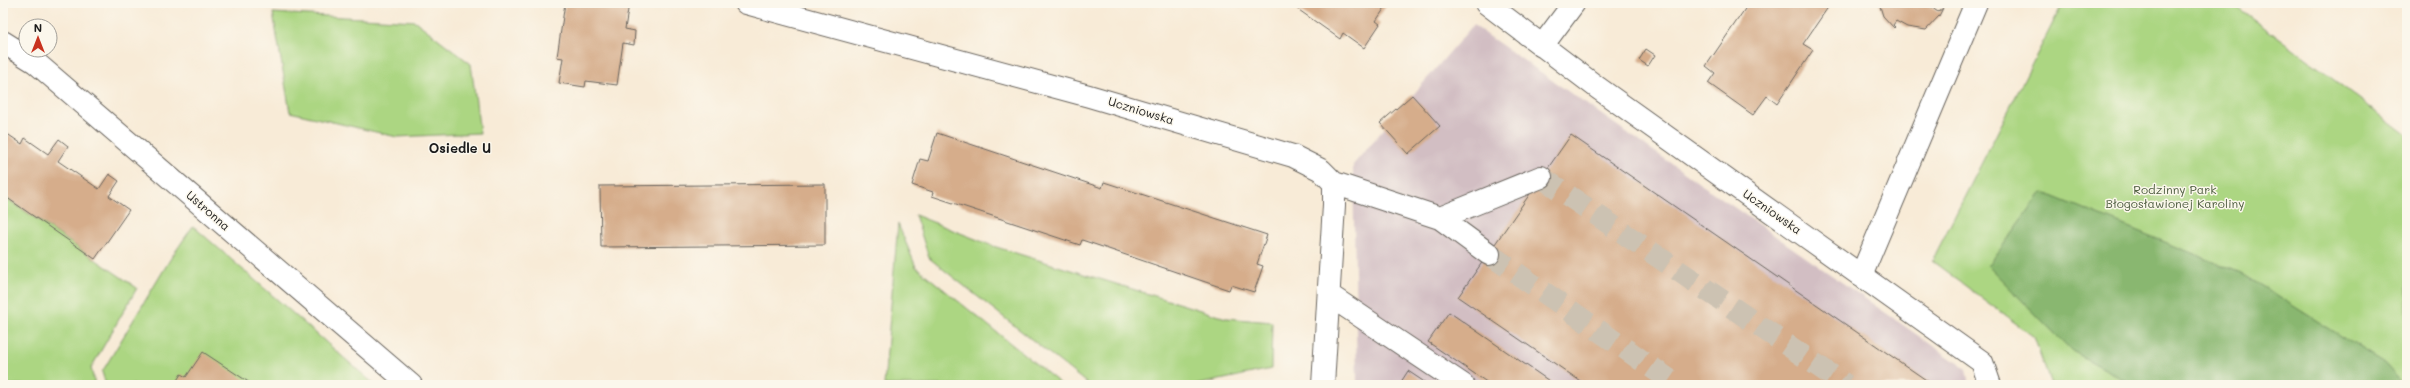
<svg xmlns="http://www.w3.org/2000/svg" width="2410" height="388" viewBox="0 0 2410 388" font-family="Mali,sans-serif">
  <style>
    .industrial { fill: #d2bec3 }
    .green { fill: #acd682; stroke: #64794f }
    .forest { fill: #89b770; stroke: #526a46 }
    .building { fill: #d6ad8b }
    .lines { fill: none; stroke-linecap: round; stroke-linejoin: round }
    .minor-tunnel { stroke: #ccc2b2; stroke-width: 22; stroke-dasharray: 22 11; stroke-linecap: butt }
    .minor-casing { stroke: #69645d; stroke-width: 24 }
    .minor { stroke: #fff; stroke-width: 22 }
    .labels { text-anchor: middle; stroke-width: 3; stroke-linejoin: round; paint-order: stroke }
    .street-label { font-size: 12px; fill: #1c1c1c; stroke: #fbf7ec }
    .park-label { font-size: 12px; fill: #4e5d40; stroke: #fbf7ec }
    .neighbourhood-label { font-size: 13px; font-weight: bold; fill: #1c1c1c; stroke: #fbf7ec }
  </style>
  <rect width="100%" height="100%" fill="#fbf7ec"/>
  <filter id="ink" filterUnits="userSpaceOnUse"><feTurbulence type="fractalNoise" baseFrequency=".025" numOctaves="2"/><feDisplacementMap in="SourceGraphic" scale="8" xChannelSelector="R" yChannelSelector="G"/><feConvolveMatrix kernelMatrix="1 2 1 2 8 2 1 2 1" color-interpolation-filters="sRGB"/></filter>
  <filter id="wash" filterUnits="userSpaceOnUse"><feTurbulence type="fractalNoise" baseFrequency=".012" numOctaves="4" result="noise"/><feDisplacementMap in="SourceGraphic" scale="16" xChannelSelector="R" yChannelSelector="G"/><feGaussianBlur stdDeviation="0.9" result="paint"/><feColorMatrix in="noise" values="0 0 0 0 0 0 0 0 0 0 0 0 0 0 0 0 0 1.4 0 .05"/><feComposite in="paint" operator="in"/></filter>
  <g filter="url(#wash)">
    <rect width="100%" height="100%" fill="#f8ebd7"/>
    <path class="industrial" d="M1473 25 1966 369 1969 385H1360L1357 383 1353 165Z"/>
    <path class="green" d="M2063 3H2232L2407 135V385H2051L2034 337 1932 261Z
      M273 13 415 21 471 64 480 133 397 137 290 112Z
      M3 196 137 288 91 368 95 385H3Z
      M915 215 993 246 1226 318 1272 322 1271 369 1196 385H1089L929 258Z
      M898 224 916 267 1062 385H884Z
      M193 226 375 385H106L102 372 171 258Z"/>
    <path class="forest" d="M2042 192 2241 273 2384 363 2404 385H2134L2072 351 1988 266Z"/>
    <g id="blocks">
      <path class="building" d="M565 3H629L625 29 635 31 634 45 623 43 617 85 586 81 585 87 559 83 563 58 557 57Z
        M1289 3H1388L1376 21 1380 24 1364 48 1343 33 1340 39Z
        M1749 3H1831L1803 44 1813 50 1777 104 1767 96 1753 115 1708 83 1715 73 1706 66Z
        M1879 3H1929L1928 5 1938 12 1943 8 1939 16 1926 30 1907 27 1896 21 1893 25 1895 27 1894 28 1883 16Z
        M1646 49 1655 55 1648 66 1639 60Z
        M1412 95 1440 126 1408 154 1380 123Z
        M3 131 22 144 25 138 48 154 59 139 68 146 58 161 99 189 109 174 119 181 109 196 129 210 95 259 3 195Z
        M937 133 1102 188 1104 182 1267 235 1257 264 1263 266 1254 292 1231 285 1229 290 1082 240 1080 245 932 196 933 192 912 185 920 159 928 161Z
        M1571 135 1929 382 1927 385H1586L1458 297Z
        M825 184V245L601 247 600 186Z
        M1449 312 1555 385H1491L1428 342Z
        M203 352 253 385H174L181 374 186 377Z
        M1408 371 1429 385H1399Z"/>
    </g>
  </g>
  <g filter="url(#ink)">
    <use href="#blocks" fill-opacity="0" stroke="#69645d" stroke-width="1"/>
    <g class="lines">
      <path class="minor-tunnel" d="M1541 177 1846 385
        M1489 254 1677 385"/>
      <defs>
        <path id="minor" d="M746 3 1089 96 1293 156 1321 170 1334 183V205L1323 385
          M1486 3 1598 88 1982 362 1990 385
          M3 42 35 62 411 385
          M1542 46 1574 3
          M1334 183 1440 218 1489 254
          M1440 218 1541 177
          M1861 276 1976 3
          M1329 295 1463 385"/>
      </defs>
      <use href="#minor" class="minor-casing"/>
      <use href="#minor" class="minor"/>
    </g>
  </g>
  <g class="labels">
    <g class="street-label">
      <text transform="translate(1141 111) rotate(17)" y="4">Uczniowska</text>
      <text transform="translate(208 211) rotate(41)" y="4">Ustronna</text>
      <text transform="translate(1772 212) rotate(35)" y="4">Uczniowska</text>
    </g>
    <g class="park-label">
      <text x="2175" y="194">Rodzinny Park<tspan x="2175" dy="14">Błogosławionej Karoliny</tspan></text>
    </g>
    <g class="neighbourhood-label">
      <text x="460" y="153">Osiedle U</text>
    </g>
  </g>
  <rect width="2410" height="388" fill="none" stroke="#fbf7ec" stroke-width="16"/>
  <g transform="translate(38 38)"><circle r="19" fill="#fbf7ec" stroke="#a29f99"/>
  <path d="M0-3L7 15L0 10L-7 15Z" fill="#c8321e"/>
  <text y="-6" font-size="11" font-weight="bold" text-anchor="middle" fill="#1c1c1c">N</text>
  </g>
</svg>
